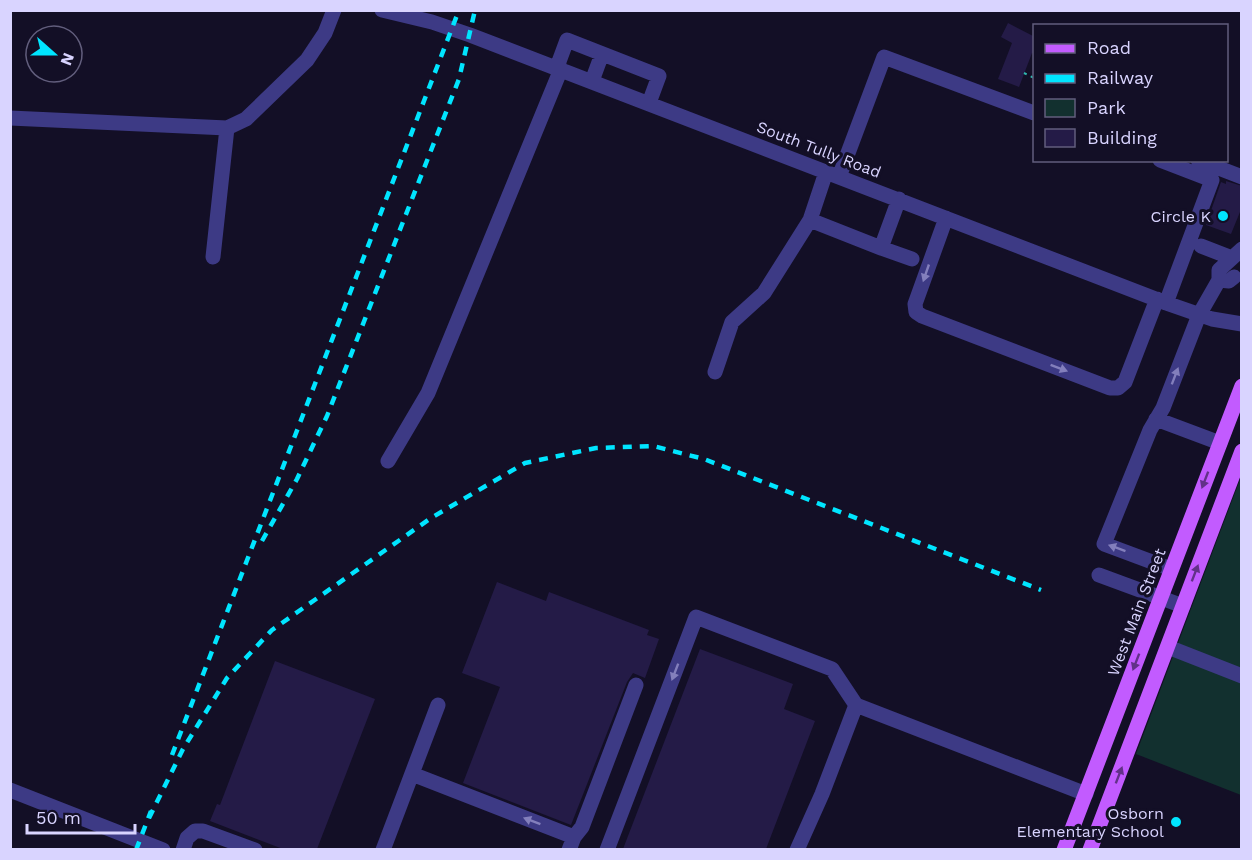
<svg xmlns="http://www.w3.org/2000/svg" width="1252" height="860" viewBox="0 0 1252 860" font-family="'Work Sans',sans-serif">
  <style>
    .green { fill: #12302f }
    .building { fill: #241b47 }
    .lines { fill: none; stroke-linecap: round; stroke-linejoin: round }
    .path { stroke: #2fb8b0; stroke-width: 2; stroke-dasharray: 3 4.5; stroke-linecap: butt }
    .minor { stroke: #3d3a85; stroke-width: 15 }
    .major { stroke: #c25bff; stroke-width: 15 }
    .rail { stroke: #00e5ff; stroke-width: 4.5; stroke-dasharray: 9 8; stroke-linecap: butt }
    .oneway { fill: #837fbc }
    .oneway2 { fill: #623188 }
    .poi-dot { fill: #00e5ff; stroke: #130f26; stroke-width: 2 }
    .labels { text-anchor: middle; stroke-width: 6; stroke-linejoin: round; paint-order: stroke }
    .street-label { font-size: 16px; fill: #d9d4ff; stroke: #130f26 }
    .poi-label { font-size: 16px; fill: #d9d4ff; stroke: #130f26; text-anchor: end }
  </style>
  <rect width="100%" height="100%" fill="#130f26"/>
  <path class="green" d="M1241 477V795L1136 754Z"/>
  <path class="building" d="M1008 23 1035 37V54L1032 53 1019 87 998 79 1012 43 1001 37Z
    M1226 181 1242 186V207L1231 234 1206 225 1221 182 1226 184Z
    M497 582 546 601 549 592 649 630 647 635 659 639 645 678 633 673 627 682 571 825 463 783 500 687 462 673Z
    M700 649 793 684 784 709 815 721 766 849H623Z
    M275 661 375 699 317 849H283L210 821 217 804 220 805Z"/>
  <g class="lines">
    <path class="path" d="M1024 73 1034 78"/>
    <path class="minor" d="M382 10 432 22 470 35 1166 303 1212 319 1242 324
      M557 67 567 40 659 76 649 103
      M592 81 602 54
      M10 118 227 128 246 119 307 60 325 33 334 10
      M1160 160 1212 180 1166 303
      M1198 160 1242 177
      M826 172 810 220 881 248
      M839 177 884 57 1034 113
      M899 199 881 248 912 259
      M946 218 915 304 916 312 922 316 1110 388H1118L1125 382 1157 299
      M1201 246 1232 258
      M213 257 227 128
      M1219 280 1229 281 1234 277
      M715 372 732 322 764 293 810 220
      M1156 419 1220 443
      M388 461 428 393 561 69
      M1171 569 1104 544 1150 430 1163 408 1199 315 1219 280V270L1242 249
      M1099 575 1183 606
      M1168 647 1242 676
      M412 774 574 837 569 850
      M10 790 163 850
      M574 837 582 827 636 685
      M183 850 187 838 195 831H203L255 850
      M383 850 438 705
      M607 850 696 617 832 669 856 705
      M797 850 822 794 856 705 1086 794"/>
    <path class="major" d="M1064 850 1242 386
      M1090 850 1242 451"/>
    <path class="rail" d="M262 541 297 479 327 416 459 79 475 10
      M172 755 459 10
      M149 818 183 749 227 678 272 630 431 518 525 463 596 448 653 446 704 459 1041 590
      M136 850 151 811"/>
  </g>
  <defs><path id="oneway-solid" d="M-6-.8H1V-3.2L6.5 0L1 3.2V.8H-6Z" transform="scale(1.5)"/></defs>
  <g class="oneway">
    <use href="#oneway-solid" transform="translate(926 273) rotate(109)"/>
    <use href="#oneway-solid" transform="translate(1059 368) rotate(21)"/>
    <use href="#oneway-solid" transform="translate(1175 376) rotate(-69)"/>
    <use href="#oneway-solid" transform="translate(1117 548) rotate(-160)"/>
    <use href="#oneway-solid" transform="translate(675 672) rotate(111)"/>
    <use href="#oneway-solid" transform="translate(532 821) rotate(-159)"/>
  </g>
  <g class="oneway2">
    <use href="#oneway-solid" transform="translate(1205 480) rotate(111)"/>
    <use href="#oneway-solid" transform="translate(1195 573) rotate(-69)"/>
    <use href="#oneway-solid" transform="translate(1136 662) rotate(111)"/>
    <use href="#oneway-solid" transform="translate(1119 775) rotate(-69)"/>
  </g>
  <g class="poi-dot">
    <circle cx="1223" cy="216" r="6"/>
    <circle cx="1176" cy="822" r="6"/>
  </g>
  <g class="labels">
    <g class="street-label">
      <text transform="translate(819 149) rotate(21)" y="6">South Tully Road</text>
      <text transform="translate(1136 612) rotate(-69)" y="6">West Main Street</text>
    </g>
    <g class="poi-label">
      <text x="1211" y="222">Circle K</text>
      <text x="1164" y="819">Osborn<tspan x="1164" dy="18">Elementary School</tspan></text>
    </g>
  </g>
  <rect width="1252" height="860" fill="none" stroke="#d9d4ff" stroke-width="24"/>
  <rect x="1033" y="24" width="195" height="138" fill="#130f26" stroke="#625e7d" stroke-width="1.5"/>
  <rect x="1045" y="44" width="30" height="9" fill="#c25bff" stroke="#625e7d" stroke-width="1.5"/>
  <text x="1087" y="54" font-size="18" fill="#d9d4ff">Road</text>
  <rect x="1045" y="74" width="30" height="9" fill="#00e5ff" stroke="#625e7d" stroke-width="1.5"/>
  <text x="1087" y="84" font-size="18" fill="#d9d4ff">Railway</text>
  <rect x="1045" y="99" width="30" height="18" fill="#12302f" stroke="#625e7d" stroke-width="1.5"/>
  <text x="1087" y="114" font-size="18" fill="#d9d4ff">Park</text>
  <rect x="1045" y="129" width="30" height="18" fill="#241b47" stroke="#625e7d" stroke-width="1.5"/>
  <text x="1087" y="144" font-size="18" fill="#d9d4ff">Building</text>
  <g transform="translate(54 54) rotate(111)"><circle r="28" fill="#130f26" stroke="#625e7d" stroke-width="1.5"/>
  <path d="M0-4.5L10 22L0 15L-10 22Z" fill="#00e5ff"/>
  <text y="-9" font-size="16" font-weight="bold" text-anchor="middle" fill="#d9d4ff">N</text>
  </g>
  <path d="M27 824v9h108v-9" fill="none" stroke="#d9d4ff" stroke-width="3"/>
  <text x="36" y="824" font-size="18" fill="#d9d4ff" stroke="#130f26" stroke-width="4.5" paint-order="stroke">50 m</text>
</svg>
